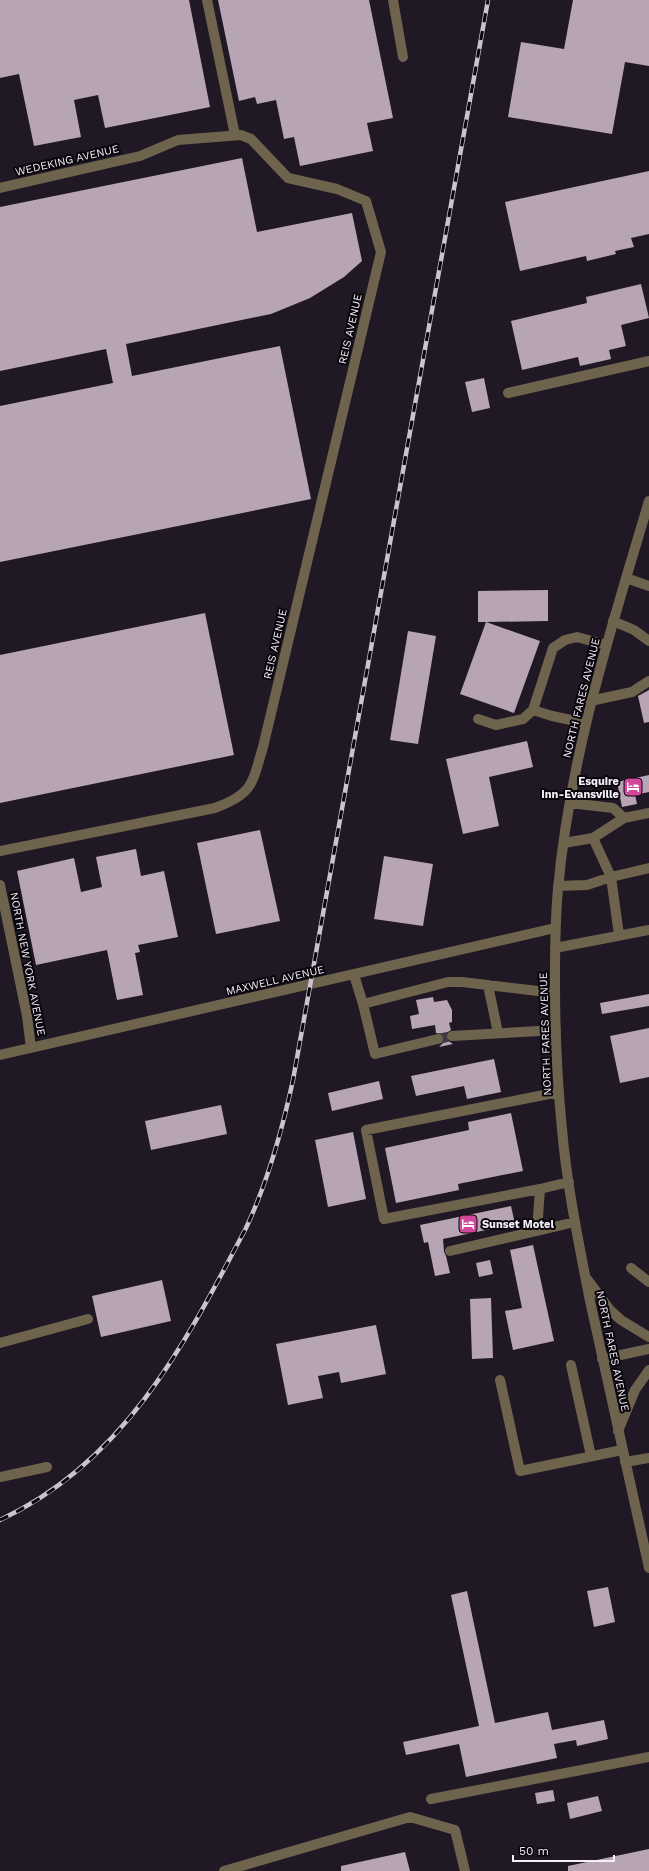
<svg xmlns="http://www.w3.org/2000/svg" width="649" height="1871" viewBox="0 0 649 1871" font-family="'Work Sans',sans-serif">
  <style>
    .building { fill: #b7a5b6 }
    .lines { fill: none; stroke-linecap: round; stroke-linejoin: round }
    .minor-tunnel { stroke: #413846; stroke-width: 10; stroke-dasharray: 10 5; stroke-linecap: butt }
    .minor { stroke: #6e644d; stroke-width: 10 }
    .rail-casing { stroke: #cbc4d0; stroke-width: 4.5 }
    .rail { stroke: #08050b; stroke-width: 3; stroke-dasharray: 9; stroke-linecap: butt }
    .labels { text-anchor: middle; stroke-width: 4; stroke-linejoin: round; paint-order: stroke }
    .street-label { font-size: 11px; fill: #f6effa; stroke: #08050b }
    .poi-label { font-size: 11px; font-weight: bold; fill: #f6effa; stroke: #08050b; text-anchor: end }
  </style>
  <rect width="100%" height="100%" fill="#211826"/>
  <path class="building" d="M0 0H189L210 107 105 128 98 95 74 100 81 137 34 146 19 74 0 78Z
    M218 0H369L393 118 367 123 373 151 300 166 294 137 284 139 276 100 257 104 255 97 239 101Z
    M573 0H649V66L625 62 612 134 508 117 521 42 564 49Z
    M242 158 257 232 352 213 362 261 344 277 310 298 271 314 126 344 132 376 280 346 311 499 0 562V406L113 383 106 349 0 371V207Z
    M649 171V234L631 238 634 247 615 251 616 254 587 261 586 256 520 271 505 202Z
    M641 284 649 318 621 325 626 346 609 350 611 359 580 366 578 357 522 370 511 321 587 303 586 297Z
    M484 378 490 408 472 412 465 382Z
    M548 590V621L486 622 540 641 514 713 460 694 486 622H478V591Z
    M205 613 234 755 0 803V655Z
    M408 631 436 636 418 744 390 740Z
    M649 690V722L644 723 638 696Z
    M527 741 533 767 489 777 499 826 463 834 446 759Z
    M649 775V792L635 795 637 804 622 807 617 782Z
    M260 830 280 921 216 934 197 843Z
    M136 849 141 876 164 871 178 937 138 945 140 952 135 953 143 995 117 1000 107 950 36 965 17 871 74 858 81 892 102 887 96 857Z
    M384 856 433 864 423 926 374 919Z
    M649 994V1006L602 1014 600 1003Z
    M433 997 434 1002 447 1000 452 1010V1022L449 1023 451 1030 446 1033V1036L447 1040 453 1044 439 1047 443 1043 444 1038 442 1034 436 1033 435 1025 412 1029 410 1016 419 1014 416 1000Z
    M649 1028V1077L620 1083 610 1036Z
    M494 1059 501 1092 467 1099 464 1086 416 1096 411 1076Z
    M379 1081 383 1099 332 1111 328 1093Z
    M221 1105 227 1134 151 1150 145 1121Z
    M511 1113 523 1171 458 1184 459 1190 396 1203 385 1148 469 1130 468 1122Z
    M353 1132 366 1199 328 1207 315 1140Z
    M511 1206 515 1224 443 1239 444 1252 446 1256 450 1273 435 1276 428 1242 424 1243 420 1225Z
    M533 1245 554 1341 513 1350 505 1311 522 1308 510 1250Z
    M490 1260 493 1274 479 1277 476 1263Z
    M162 1280 171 1321 101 1337 92 1296Z
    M491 1298 493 1358 472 1359 470 1299Z
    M376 1325 386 1374 341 1383 339 1372 318 1376 323 1398 288 1405 276 1344Z
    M608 1587 615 1622 594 1627 587 1591Z
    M467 1591 495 1723 548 1712 552 1730 604 1720 608 1739 577 1746 576 1740 554 1744 557 1758 466 1777 459 1744 406 1755 403 1742 479 1726 451 1595Z
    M553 1790 555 1801 537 1804 535 1793Z
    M598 1796 602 1811 570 1819 567 1803Z
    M649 1849V1871H568V1866Z
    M405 1852 410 1871H341V1866Z"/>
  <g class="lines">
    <path class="minor-tunnel" d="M438 1039 452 1036"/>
    <path class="minor" d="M207 0 235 135
      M393 0 403 57
      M0 188 140 156 178 140 241 135 251 139 288 178 337 189 366 201 381 252 263 747C252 784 253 794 215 808L0 851
      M508 393 649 361
      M649 501C611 629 570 755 558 889 555 920 555 950 555 981 555 1031 557 1080 562 1129 567 1187 579 1244 590 1301 609 1390 630 1479 649 1568
      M626 578 649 586
      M613 621 634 630 649 641
      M590 701 632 692 649 681
      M533 710 552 716 585 723
      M478 719 496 725 523 719 533 710 553 648 565 640 577 637 606 645
      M570 803 613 808 624 818
      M564 843 593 838 624 818 649 813
      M0 885 27 1016 31 1048
      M558 886 587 885 611 877 593 838
      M619 935 611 877 649 868
      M555 948 649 930
      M354 975 363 1004
      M488 985 498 1033
      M452 1036 556 1030
      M438 1039 375 1054 363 1004 448 982H462L555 993
      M0 1055 555 928
      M540 1189 384 1219 366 1130 559 1092
      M537 1231 540 1189 569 1182
      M450 1251 575 1222
      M631 1268 649 1282
      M587 1279 610 1310 621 1320 649 1337
      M0 1343 88 1319
      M602 1359 649 1349
      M571 1365 591 1456
      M500 1380 520 1471 622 1450
      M618 1431 635 1390 649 1370
      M625 1462 649 1458
      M0 1477 47 1467
      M431 1799 649 1757
      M224 1871 410 1817 455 1830 465 1871"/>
    <defs>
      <path id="rail" d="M0 1520C125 1462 185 1344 246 1228 268 1181 282 1131 293 1080L488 0"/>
    </defs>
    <use href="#rail" class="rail-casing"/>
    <use href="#rail" class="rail"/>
  </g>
  <defs>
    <symbol id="hotel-square" viewBox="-11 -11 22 22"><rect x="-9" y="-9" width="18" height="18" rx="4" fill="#d1479c" stroke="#08050b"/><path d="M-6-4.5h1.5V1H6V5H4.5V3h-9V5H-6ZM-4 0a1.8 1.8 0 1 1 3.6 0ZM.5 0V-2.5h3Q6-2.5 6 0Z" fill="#fff"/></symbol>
  </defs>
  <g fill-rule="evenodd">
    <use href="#hotel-square" x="622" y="776" width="22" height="22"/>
    <use href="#hotel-square" x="457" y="1213" width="22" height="22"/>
  </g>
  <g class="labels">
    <g class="street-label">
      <text transform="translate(67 160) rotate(-13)" y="4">WEDEKING AVENUE</text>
      <text transform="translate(350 329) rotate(-77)" y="4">REIS AVENUE</text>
      <text transform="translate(275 644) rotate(-77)" y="4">REIS AVENUE</text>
      <text transform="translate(581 698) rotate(-76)" y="4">NORTH FARES AVENUE</text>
      <text transform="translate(28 964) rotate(79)" y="4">NORTH NEW YORK AVENUE</text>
      <text transform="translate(275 980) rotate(-13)" y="4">MAXWELL AVENUE</text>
      <text transform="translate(545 1034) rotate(-92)" y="4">NORTH FARES AVENUE</text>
      <text transform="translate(613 1351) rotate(78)" y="4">NORTH FARES AVENUE</text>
    </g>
    <g class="poi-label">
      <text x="619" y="785">Esquire<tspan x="619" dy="13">Inn-Evansville</tspan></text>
      <text x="482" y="1228" text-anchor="start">Sunset Motel</text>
    </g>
  </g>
  <path d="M513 1855v6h101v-6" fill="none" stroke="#f6effa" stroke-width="2"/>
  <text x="519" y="1855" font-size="12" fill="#f6effa" stroke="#08050b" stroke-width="3" paint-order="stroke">50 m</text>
</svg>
